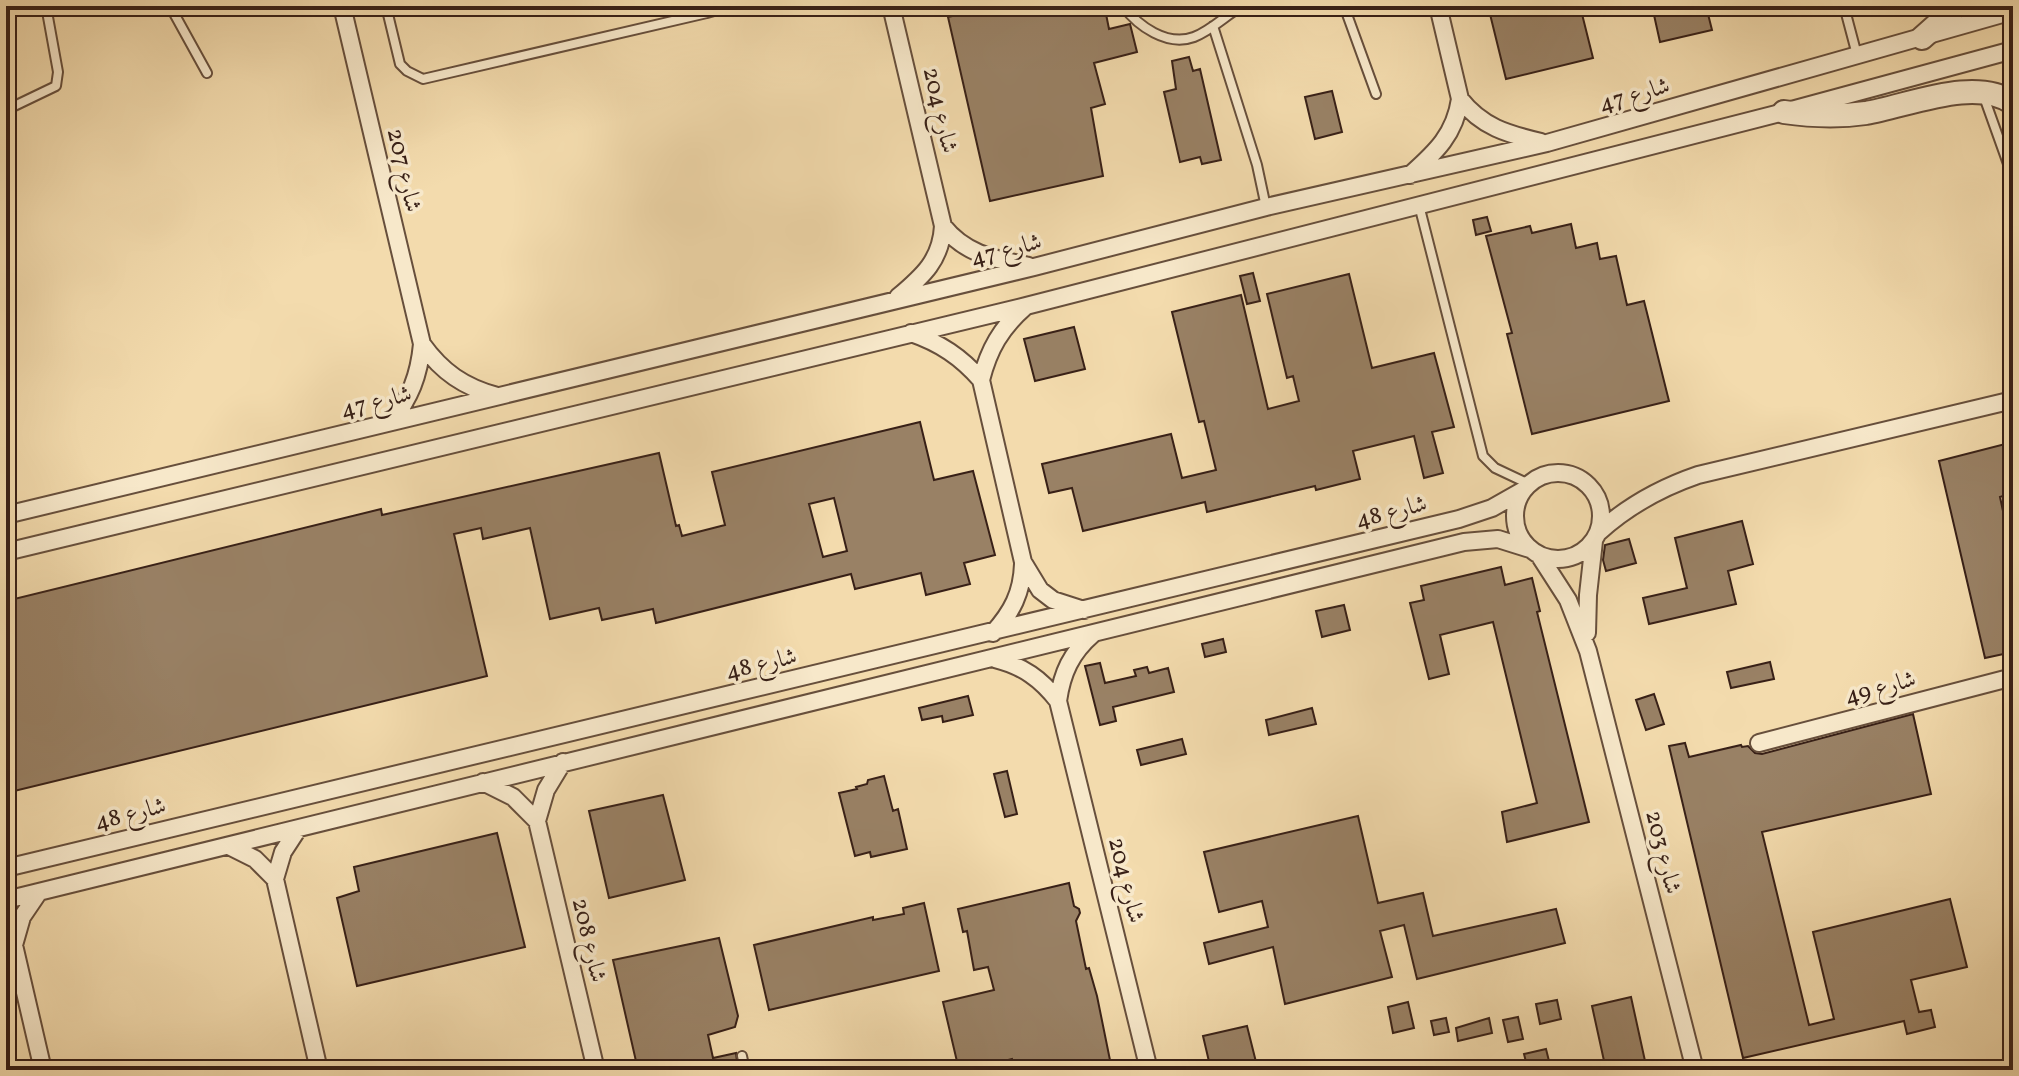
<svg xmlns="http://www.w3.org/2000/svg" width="2019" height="1076" viewBox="0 0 2019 1076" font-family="Vollkorn,Amiri,serif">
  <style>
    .building { fill: #998165; stroke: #382017; stroke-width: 2; fill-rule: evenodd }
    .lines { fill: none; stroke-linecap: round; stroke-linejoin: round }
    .service-casing { stroke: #674f3c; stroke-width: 12 }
    .minor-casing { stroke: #674f3c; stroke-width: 20 }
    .tertiary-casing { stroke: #674f3c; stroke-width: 26 }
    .service { stroke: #f7e8ca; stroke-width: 8 }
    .minor { stroke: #f7e8ca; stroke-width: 16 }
    .tertiary { stroke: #f7e8ca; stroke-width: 22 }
    .labels { text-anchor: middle; stroke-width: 7; stroke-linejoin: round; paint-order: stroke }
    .street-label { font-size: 24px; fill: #382017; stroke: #f7e8ca }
  </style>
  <rect width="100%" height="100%" fill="#f3dbad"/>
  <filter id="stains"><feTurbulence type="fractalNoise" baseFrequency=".0025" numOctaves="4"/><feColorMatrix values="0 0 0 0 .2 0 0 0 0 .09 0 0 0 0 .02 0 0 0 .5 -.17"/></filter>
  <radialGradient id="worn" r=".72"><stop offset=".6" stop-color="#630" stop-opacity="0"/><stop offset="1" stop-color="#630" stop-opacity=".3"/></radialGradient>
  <path class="building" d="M996 6H1030L1031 12 1055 6H1080L1082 13 1105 9 1109 29 1130 24 1137 52 1094 63 1105 104 1091 108 1103 176 990 201 948 17Z
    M1488 6H1580L1593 58 1506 79Z
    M1652 6H1706L1712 30 1660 42Z
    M1189 57 1193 71 1200 69 1221 160 1202 164 1200 157 1180 162 1164 92 1176 89 1172 61Z
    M1332 91 1342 132 1315 139 1305 97Z
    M1487 217 1491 231 1476 235 1473 220Z
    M1571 224 1576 248 1597 243 1600 259 1616 256 1627 305 1644 301 1669 401 1532 434 1507 334 1512 333 1486 236 1530 226 1532 233Z
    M1253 273 1260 301 1247 304 1240 276Z
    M1349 274 1372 368 1434 353 1454 427 1432 432 1443 473 1424 478 1414 436 1353 451 1360 479 1316 490 1315 486 1207 512 1205 502 1083 531 1072 488 1049 493 1042 464 1171 434 1182 478 1216 470 1204 421 1199 422 1172 312 1241 295 1268 409 1299 401 1293 376 1287 378 1267 294Z
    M1074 327 1085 369 1035 381 1024 339Z
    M920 422 934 480 973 471 995 555 964 563 970 584 926 595 921 573 855 589 851 574 656 623 653 609 602 620 599 608 550 619 530 528 483 539 481 528 454 534 487 676 6 793V601L381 509 382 515 659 453 676 526 679 525 682 536 725 525 712 472ZM834 498 847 551 823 557 809 504Z
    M2013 442V493L2000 497 2013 558V652L1985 658 1939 461Z
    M1742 521 1753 564 1728 571 1736 604 1649 624 1643 598 1687 588 1675 538Z
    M1629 539 1636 563 1606 571 1603 560 1605 545Z
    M1501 567 1505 585 1532 578 1540 611 1537 612 1589 822 1507 842 1502 812 1537 803 1493 622 1440 635 1449 674 1429 679 1410 603 1424 600 1421 586Z
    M1344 605 1350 630 1322 637 1316 611Z
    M1223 639 1226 652 1205 657 1202 644Z
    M1770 662 1774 679 1731 688 1727 672Z
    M1100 663 1105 683 1136 676 1134 670 1147 667 1149 673 1168 668 1174 692 1113 707 1116 721 1100 725 1085 666Z
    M1654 694 1664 724 1646 730 1636 700Z
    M968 696 973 715 943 722 942 716 922 720 919 708Z
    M1312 708 1316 724 1269 735 1266 720Z
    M1913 714 1931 794 1762 832 1809 1025 1834 1019 1813 932 1950 899 1967 967 1911 980 1919 1012 1931 1010 1935 1027 1907 1034 1904 1021 1743 1058 1669 746 1685 743 1689 757 1741 745 1742 747 1748 746 1755 753 1762 754Z
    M1182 739 1186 754 1141 765 1137 750Z
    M1007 771 1017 814 1005 817 994 774Z
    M884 776 893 811 898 809 907 849 871 857 870 852 855 856 839 793 857 789 856 787 867 784 868 780Z
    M663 795 685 880 609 898 589 811Z
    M1358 816 1378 903 1423 893 1433 936 1556 909 1565 943 1417 979 1404 925 1380 931 1392 977 1285 1004 1273 947 1209 964 1204 943 1268 927 1262 901 1219 912 1204 852Z
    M497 833 525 947 357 986 337 898 359 891 354 867Z
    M1069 883 1074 906 1079 909 1080 913 1076 921 1086 969 1089 968 1097 996 1112 1070H1015L1012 1059 970 1070H959L943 1002 994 990 988 967 974 970 967 931 963 932 958 909Z
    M924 903 939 971 769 1010 754 945 873 917V920L904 914 903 908Z
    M719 938 738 1016 735 1027 708 1035 713 1058 736 1053 738 1070H638L613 960Z
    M1631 997 1647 1070H1606L1592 1006Z
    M1557 1000 1561 1019 1540 1024 1536 1004Z
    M1408 1002 1414 1028 1393 1033 1388 1007Z
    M1518 1017 1523 1039 1508 1042 1503 1020Z
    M1446 1018 1449 1032 1434 1035 1431 1021Z
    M1489 1018 1492 1033 1458 1041 1456 1028Z
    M1247 1026 1258 1070H1211L1203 1036Z
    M1546 1049 1549 1061 1527 1066 1524 1054Z"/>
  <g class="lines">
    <defs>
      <path id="service" d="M170 6 207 73
        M386 6 400 64 407 71 423 79 707 13 705 6
        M1123 6C1138 26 1167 47 1194 37 1212 30 1226 15 1242 6
        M1344 6 1376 94
        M1844 6 1857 55
        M707 13 732 6
        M1213 26 1257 165 1266 207
        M1984 97 2013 178
        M6 110 56 86 58 72 46 6
        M1419 205 1483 456 1495 468 1529 484
        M742 1056 745 1070"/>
      <path id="minor" d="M342 6 422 344C419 376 410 398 391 422
        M891 6 943 226C941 260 923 276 898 297
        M1460 99C1482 127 1507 134 1541 142
        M1410 175C1436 152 1455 134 1460 99L1438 6
        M943 226C966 255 995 259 1029 266
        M1025 307C1001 328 989 349 981 380L1023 562 1040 590 1053 600 1084 610
        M911 333C940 343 961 357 981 380
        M422 344C442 372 464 387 497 396
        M1515 516a43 43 0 1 1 86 0a43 43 0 1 1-86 0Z
        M6 515 1034 267 1266 207 1547 143 2013 11
        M1599 532C1629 505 1660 488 1698 475L2013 400
        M6 552 1026 306 1784 112 2013 50
        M1539 555 1568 600 1588 651 1695 1070
        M993 633C1012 612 1022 593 1023 564
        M1587 633 1588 595 1594 541
        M1093 634C1071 653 1062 673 1058 701L1149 1070
        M995 659C1023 666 1041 679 1058 701
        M1759 743 2013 677
        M563 762 546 790 537 821 596 1070
        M483 782 513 797 537 821
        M298 829 283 852 275 879 319 1070
        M229 846 255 859 275 879
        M6 868C490 749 975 638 1459 519L1492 508 1522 491
        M39 892 22 917 14 945 43 1070
        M6 900 1464 542 1498 539 1530 549"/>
      <path id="tertiary" d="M1922 38 1958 6
        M1784 112C1812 116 1838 117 1866 113 1908 106 1975 76 2013 103"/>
    </defs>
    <use href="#service" class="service-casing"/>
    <use href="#minor" class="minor-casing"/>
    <use href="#tertiary" class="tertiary-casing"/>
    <use href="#service" class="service"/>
    <use href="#minor" class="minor"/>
    <use href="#tertiary" class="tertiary"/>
  </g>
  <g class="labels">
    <g class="street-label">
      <text transform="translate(1634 94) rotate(-16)" y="8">شارع 47</text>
      <text transform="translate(941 110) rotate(77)" y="8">شارع 204</text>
      <text transform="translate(405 170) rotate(77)" y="8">شارع 207</text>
      <text transform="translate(1006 249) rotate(-14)" y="8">شارع 47</text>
      <text transform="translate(376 401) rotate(-14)" y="8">شارع 47</text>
      <text transform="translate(1391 511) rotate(-14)" y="8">شارع 48</text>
      <text transform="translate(761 663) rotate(-13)" y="8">شارع 48</text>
      <text transform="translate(1880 687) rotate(-15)" y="8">شارع 49</text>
      <text transform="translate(130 813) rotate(-14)" y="8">شارع 48</text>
      <text transform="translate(1664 852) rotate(76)" y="8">شارع 203</text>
      <text transform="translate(1127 880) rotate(76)" y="8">شارع 204</text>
      <text transform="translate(590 940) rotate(77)" y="8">شارع 208</text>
    </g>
  </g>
  <rect width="2019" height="1076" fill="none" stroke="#f3dbad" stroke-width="32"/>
  <rect x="8" y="8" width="2003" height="1060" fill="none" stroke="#382017" stroke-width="4"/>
  <rect x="16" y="16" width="1987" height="1044" fill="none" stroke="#382017" stroke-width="2"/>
  <rect width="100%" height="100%" filter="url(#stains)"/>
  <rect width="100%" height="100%" fill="url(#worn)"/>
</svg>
